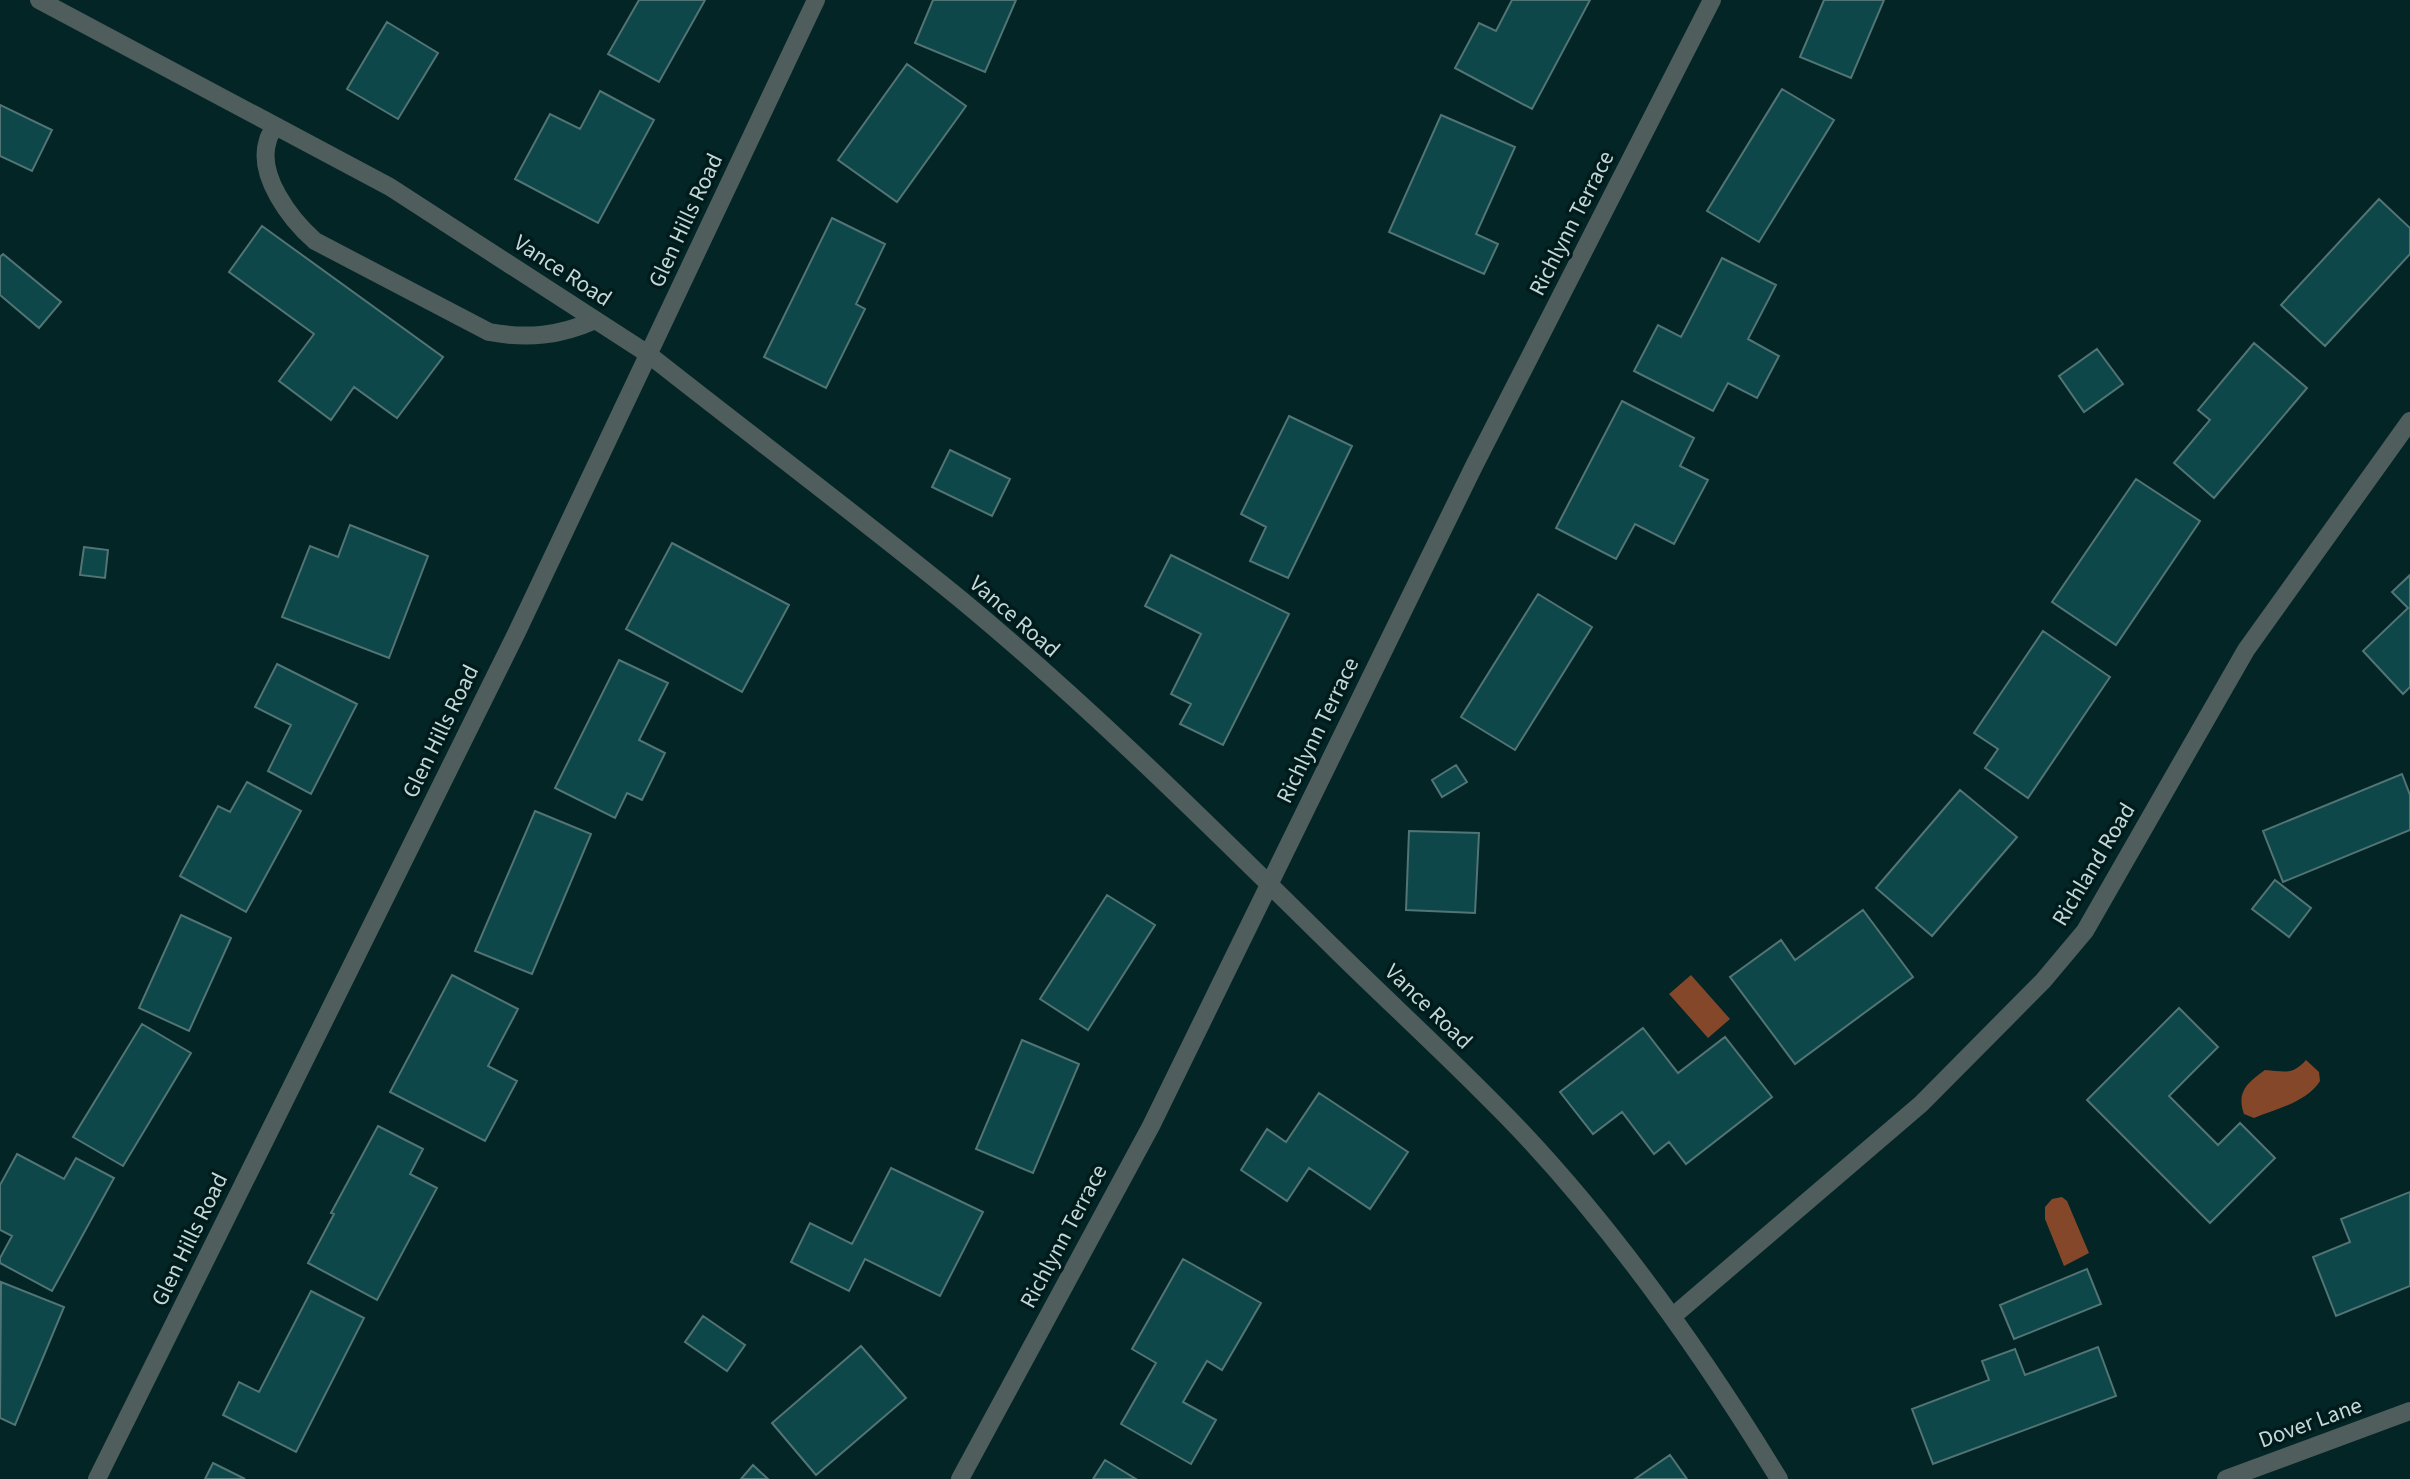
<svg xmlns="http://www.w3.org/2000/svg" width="2410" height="1479" viewBox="0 0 2410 1479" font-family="'Source Sans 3',sans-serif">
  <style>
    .water { fill: #84472a }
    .building { fill: #0e4749; stroke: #537475; stroke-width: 2 }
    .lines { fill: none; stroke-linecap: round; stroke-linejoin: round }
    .minor { stroke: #4f5d5d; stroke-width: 18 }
    .labels { text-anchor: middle; stroke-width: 7; stroke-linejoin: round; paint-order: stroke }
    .street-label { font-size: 23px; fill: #c5d7d7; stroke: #001b1c }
  </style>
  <rect width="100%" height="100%" fill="#032526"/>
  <path class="water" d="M1691 975 1730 1019 1708 1038 1669 994Z
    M2306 1060 2319 1072 2320 1081C2307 1102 2276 1109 2254 1118L2244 1114C2236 1092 2248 1082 2265 1070 2284 1071 2292 1076 2306 1060Z
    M2062 1197 2067 1201 2089 1253 2064 1266 2045 1219V1207L2052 1199Z"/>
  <path class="building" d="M639 0H705L659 82 608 54Z
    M933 0H1016L985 72 915 43Z
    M1512 0H1590L1532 109 1455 68 1479 23 1496 31Z
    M1824 0H1884L1851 78 1800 57Z
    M387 22 438 53 398 119 347 89Z
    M907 64 966 106 897 202 838 160Z
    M1782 89 1834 120 1759 242 1707 211Z
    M600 91 654 120 598 223 515 179 550 114 580 129Z
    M0 105 52 130 32 171 0 156Z
    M1441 115 1515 147 1476 234 1498 244 1484 274 1389 232Z
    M2379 199 2410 228V254L2325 346 2281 305Z
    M832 218 885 244 856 304 865 309 826 388 764 357Z
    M262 226 443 357 397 418 354 387 331 420 279 381 314 334 229 272Z
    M3 254 61 302 39 328 0 295V257Z
    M1722 258 1776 285 1748 339 1779 356 1757 398 1728 383 1713 411 1634 371 1658 325 1681 337Z
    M2254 343 2307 388 2214 498 2174 463 2210 420 2198 410Z
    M2097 349 2123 384 2084 412 2059 376Z
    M1622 401 1694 438 1680 466 1708 480 1674 544 1635 524 1616 559 1556 528Z
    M1289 416 1352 446 1288 578 1250 561 1266 527 1241 514Z
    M950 450 1010 479 992 516 932 487Z
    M2136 479 2200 521 2116 645 2052 602Z
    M350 525 428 556 389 658 282 617 310 546 338 557Z
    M672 543 789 605 742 692 626 629Z
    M84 547 108 550 105 578 80 575Z
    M1171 555 1289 614 1223 745 1180 724 1191 704 1171 694 1201 634 1145 606Z
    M2410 575V687L2403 694 2363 651 2408 608 2392 592Z
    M1538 594 1592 627 1515 750 1461 717Z
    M2043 631 2110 677 2028 798 1985 768 1998 749 1974 733Z
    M619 660 668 683 639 740 665 753 642 800 627 793 615 818 555 788Z
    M277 664 357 704 311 794 268 771 291 725 255 707Z
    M1456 765 1467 782 1442 797 1432 780Z
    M2402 774 2410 795V830L2283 882 2263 831Z
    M247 782 301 811 246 912 180 876 218 806 230 812Z
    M1960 790 2017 837 1932 936 1876 888Z
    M535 811 591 834 532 974 475 951Z
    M1409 831 1479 833 1475 913 1406 910Z
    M2275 880 2311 908 2289 937 2252 909Z
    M1107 895 1155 925 1088 1030 1040 999Z
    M1863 910 1913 977 1795 1064 1730 977 1781 940 1795 960Z
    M181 915 231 938 189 1031 139 1008Z
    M452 975 518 1009 488 1066 517 1081 485 1141 390 1092Z
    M2179 1008 2218 1047 2169 1096 2218 1145 2240 1123 2275 1158 2210 1223 2087 1100Z
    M142 1024 191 1053 123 1166 73 1137Z
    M1643 1028 1678 1073 1725 1037 1772 1097 1686 1164 1669 1142 1654 1154 1622 1112 1593 1134 1560 1092Z
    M1022 1040 1079 1064 1033 1173 976 1149Z
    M1319 1093 1408 1152 1370 1209 1309 1168 1287 1201 1241 1170 1267 1129 1286 1142Z
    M378 1126 423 1149 410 1174 437 1188 377 1300 308 1263 334 1214 331 1213Z
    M17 1154 64 1179 76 1158 114 1178 52 1291 0 1263V1258L12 1236 0 1230V1185Z
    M891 1168 983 1212 940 1296 865 1259 849 1291 791 1262 810 1223 852 1244Z
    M2410 1192V1286L2336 1316 2313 1257 2350 1242 2341 1219Z
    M1183 1259 1261 1303 1222 1370 1207 1361 1183 1402 1216 1420 1191 1464 1121 1424 1156 1363 1132 1349Z
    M2087 1269 2101 1304 2014 1339 2000 1305Z
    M1 1282 64 1307 15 1425 0 1418Z
    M311 1291 364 1318 296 1452 223 1415 239 1382 259 1392Z
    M703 1316 745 1345 727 1371 685 1342Z
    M861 1346 906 1398 816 1475 772 1423Z
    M2098 1347 2116 1396 1933 1464 1912 1409 1989 1380 1982 1361 2015 1349 2025 1375Z
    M1670 1455 1687 1479H1635Z
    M1105 1460 1136 1479H1093Z
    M213 1463 245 1479H205Z
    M753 1465 768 1479H741Z"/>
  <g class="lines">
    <path class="minor" d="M39 0 390 187 648 354C752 436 857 515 959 598 1091 707 1214 830 1336 950 1397 1010 1461 1068 1520 1130 1619 1235 1704 1356 1779 1479
      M276 126C273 130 269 135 268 140 256 175 291 220 315 241L489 332C527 339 560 336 595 320
      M1672 1317 1921 1104 2043 981 2085 931 2246 650 2410 421
      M97 1479 517 632 816 0
      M960 1479 1151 1126 1474 466 1712 0
      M2226 1479 2410 1411"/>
  </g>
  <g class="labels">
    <g class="street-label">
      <text transform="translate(685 220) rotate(-65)" y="8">Glen Hills Road</text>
      <text transform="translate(1571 223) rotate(-63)" y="8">Richlynn Terrace</text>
      <text transform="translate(563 270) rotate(33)" y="8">Vance Road</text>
      <text transform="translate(1015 616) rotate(41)" y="8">Vance Road</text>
      <text transform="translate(1317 730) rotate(-64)" y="8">Richlynn Terrace</text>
      <text transform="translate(440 731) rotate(-64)" y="8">Glen Hills Road</text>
      <text transform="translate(2093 864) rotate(-59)" y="8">Richland Road</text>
      <text transform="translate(1429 1006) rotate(44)" y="8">Vance Road</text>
      <text transform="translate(1063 1236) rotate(-62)" y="8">Richlynn Terrace</text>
      <text transform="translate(189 1239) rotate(-64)" y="8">Glen Hills Road</text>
      <text transform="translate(2310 1422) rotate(-20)" y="8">Dover Lane</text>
    </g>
  </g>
</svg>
